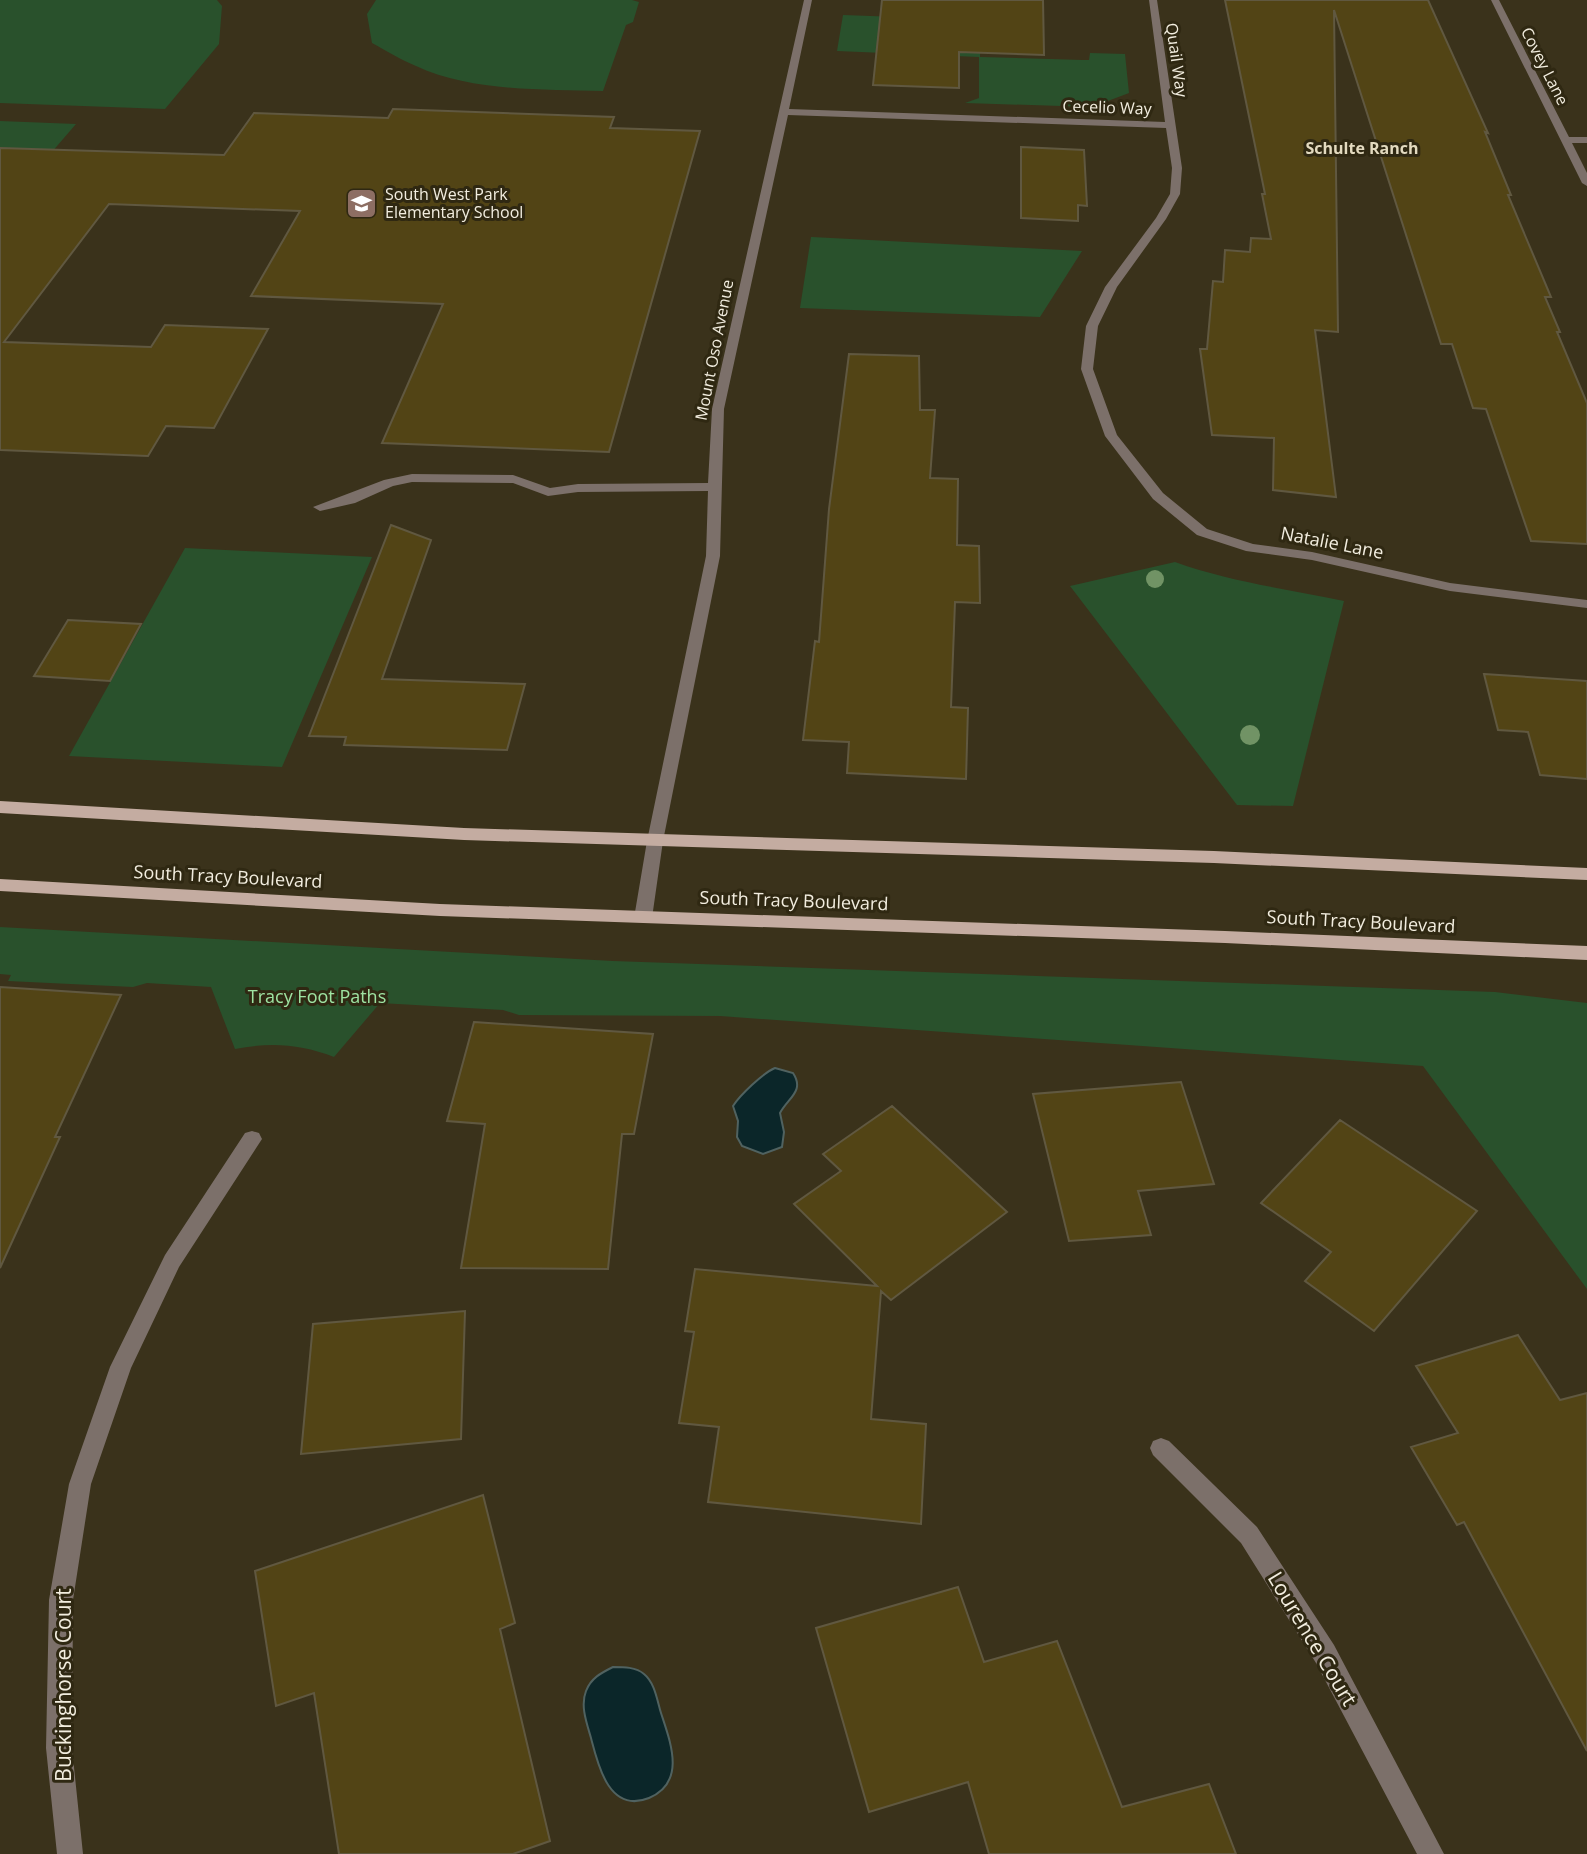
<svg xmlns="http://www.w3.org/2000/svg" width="1587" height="1854" viewBox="0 0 1587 1854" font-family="'Open Sans',sans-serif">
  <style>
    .green { fill: #29512c }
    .water { fill: #0b2629; stroke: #506260; stroke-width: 2 }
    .building { fill: #524415; stroke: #605840; stroke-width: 2 }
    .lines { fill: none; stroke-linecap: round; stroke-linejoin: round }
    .minor { fill: #7c706a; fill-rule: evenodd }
    .major { fill: #c4aca1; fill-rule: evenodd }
    .tree { fill: #719365 }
    .labels { text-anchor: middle; stroke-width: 6; stroke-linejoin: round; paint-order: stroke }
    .far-street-label { font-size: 16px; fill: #f2eddf; stroke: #2f2812 }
    .far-neighbourhood-label { font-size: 16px; font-weight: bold; fill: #e3dabf; stroke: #2f2812 }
    .far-poi-label { font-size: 16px; fill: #f2eddf; stroke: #2f2812; text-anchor: start }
    .street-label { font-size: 18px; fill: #f2eddf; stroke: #2f2812 }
    .park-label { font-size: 18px; fill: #9ee3a2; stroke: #2f2812 }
    .near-street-label { font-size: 21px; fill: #f2eddf; stroke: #2f2812 }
  </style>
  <rect width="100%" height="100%" fill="#3a321b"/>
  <path class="green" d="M0 0H217L222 6 219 44 165 109 0 103Z
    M376 0H632L639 2 633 22 626 25 603 91C542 89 472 92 416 66 401 60 387 51 372 43L367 14Z
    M843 15 981 20 980 57 1083 60H1089L1090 53 1125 54 1129 93 1092 107 965 103 979 98V57L837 51Z
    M0 121 76 124 51 153 0 151Z
    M811 237H812L1082 251 1040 317 800 308Z
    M185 548 372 557 282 767 69 756Z
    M1175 562C1231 582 1287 589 1344 601L1293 806 1237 805 1070 586Z
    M0 927 613 961 1495 992 1587 1003V1289L1423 1066 720 1016 519 1015 503 1010 380 1003 334 1057C300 1044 271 1042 235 1049L211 987 147 983 133 987 8 981 11 975 0 974Z"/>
  <path class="water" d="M775 1068 793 1073C805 1091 788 1098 780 1113L784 1132 782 1147 763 1154 742 1146 737 1137 738 1121 733 1106C740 1095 763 1073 775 1068Z
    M613 1667C624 1667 636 1667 644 1674 655 1683 657 1700 661 1713 670 1741 687 1782 649 1798 609 1814 598 1765 591 1738 587 1724 580 1706 586 1691 591 1678 601 1673 613 1667Z"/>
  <path class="building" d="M882 0H1043L1044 55 959 52V88L873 85Z
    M1225 0H1428L1488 133 1485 132 1511 195H1508L1551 297H1545L1560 332H1557L1587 403V544L1531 541 1486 409 1473 408 1452 344H1441L1334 10 1338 332 1315 330 1336 497 1273 490 1274 438 1212 435 1200 349H1207L1213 281 1223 282 1225 250 1250 252 1251 238 1271 239 1262 194H1265Z
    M393 109 614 117 610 128 700 131 609 452 382 443 443 304 251 296 300 211 109 204 4 342 151 347 165 325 268 329 214 428 166 426 148 456 0 450V148L224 155 254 113 388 118Z
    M1021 147 1084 150 1087 206 1078 205V221L1021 218Z
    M849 354 919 356 920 410H935L930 478 958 479 957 545 979 546 980 603 955 602 951 707 968 708 966 779 847 773 849 742 803 740 815 641 819 642 829 509Z
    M391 525 431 540 382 679 525 684 507 750 344 745 346 737 309 736Z
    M68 620 141 624 110 681 34 676Z
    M1484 674 1587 681V779L1540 775 1528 732 1498 730Z
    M0 987 121 995 55 1137H60L0 1268Z
    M474 1022 653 1034 634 1134H622L608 1269 461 1268 485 1124 447 1121Z
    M1181 1082 1214 1184 1138 1191 1151 1235 1069 1241 1033 1094Z
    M892 1106 1007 1212 891 1300 881 1291 871 1419 926 1424 921 1524 708 1502 719 1427 679 1423 694 1332 685 1331 695 1269 877 1286 794 1204 841 1171 823 1154Z
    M1340 1120 1477 1211 1374 1331 1305 1281 1331 1252 1261 1203Z
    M465 1311 461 1439 301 1454 313 1324Z
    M1518 1335 1560 1400 1587 1393V1751L1464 1522 1457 1525 1411 1447 1458 1433 1416 1366Z
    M483 1495 515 1623 500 1629 550 1841 513 1854H339L314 1693 276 1706 255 1571Z
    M958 1587 984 1662 1057 1641 1122 1807 1209 1784 1236 1854H989L968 1782 869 1812 816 1628Z"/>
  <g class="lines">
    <path class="minor" d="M804 0H812L789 109 1165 122 1149 0H1157L1182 168 1180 194 1166 219 1117 287 1098 326 1093 369 1117 435 1163 493 1207 529 1253 544 1312 552 1450 583 1587 600V608L1450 591 1312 560 1246 551 1197 535 1153 499 1105 436 1081 369 1086 326 1105 287 1156 218 1170 194 1172 168 1166 128 788 115 724 409 720 556 663 841 652 918 649 922H637L634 918 647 841 706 556 708 491 578 492 548 496 513 483 412 482 393 486 355 503 320 511 313 507 384 480 412 474 513 475 550 488 578 484 708 483 712 409Z
      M1491 0H1499L1569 137H1587V143H1572L1587 173V186L1582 183Z
      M252 1131 259 1133 262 1139 179 1267 131 1368 91 1484 73 1600 72 1748 83 1854H57L46 1748 49 1600 69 1484 110 1367 165 1255 245 1133Z
      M1161 1438 1169 1441 1257 1527 1334 1645 1444 1854H1417L1316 1663 1241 1543 1153 1455 1150 1448 1153 1441Z"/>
    <path class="major" d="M0 801 464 828 1214 851 1587 868V880L1214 863 464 840 0 813Z
      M0 879 440 904 1225 931 1587 946V960L1225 943 440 916 0 891Z"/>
  </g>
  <g class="tree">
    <circle cx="1155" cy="579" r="9"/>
    <circle cx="1250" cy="735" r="10"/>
  </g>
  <defs>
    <symbol id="school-square" viewBox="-11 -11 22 22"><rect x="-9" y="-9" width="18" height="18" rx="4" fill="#8d6e63" stroke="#2f2812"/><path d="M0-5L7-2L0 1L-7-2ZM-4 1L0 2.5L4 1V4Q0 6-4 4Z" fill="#fff"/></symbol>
  </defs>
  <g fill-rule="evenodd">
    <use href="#school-square" x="344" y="186" width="35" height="35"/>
  </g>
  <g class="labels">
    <g class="far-street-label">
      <text transform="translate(1177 60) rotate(82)" y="6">Quail Way</text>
      <text transform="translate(1545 66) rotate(63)" y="6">Covey Lane</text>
      <text transform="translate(1107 107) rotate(2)" y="6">Cecelio Way</text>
      <text transform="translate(714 350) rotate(-79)" y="6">Mount Oso Avenue</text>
    </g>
    <g class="far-neighbourhood-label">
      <text x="1362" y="154">Schulte Ranch</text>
    </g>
    <g class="far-poi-label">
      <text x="385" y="200">South West Park<tspan x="385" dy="18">Elementary School</tspan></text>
    </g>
    <g class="street-label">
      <text transform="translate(1332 543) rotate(11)" y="6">Natalie Lane</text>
      <text transform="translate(228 877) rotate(3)" y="6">South Tracy Boulevard</text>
      <text transform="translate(794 901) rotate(2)" y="6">South Tracy Boulevard</text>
      <text transform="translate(1361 922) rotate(3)" y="6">South Tracy Boulevard</text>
    </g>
    <g class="park-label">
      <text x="317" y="1003">Tracy Foot Paths</text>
    </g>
    <g class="near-street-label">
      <text transform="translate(1312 1639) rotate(59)" y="7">Lourence Court</text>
      <text transform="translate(64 1685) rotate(-90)" y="7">Buckinghorse Court</text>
    </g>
  </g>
</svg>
